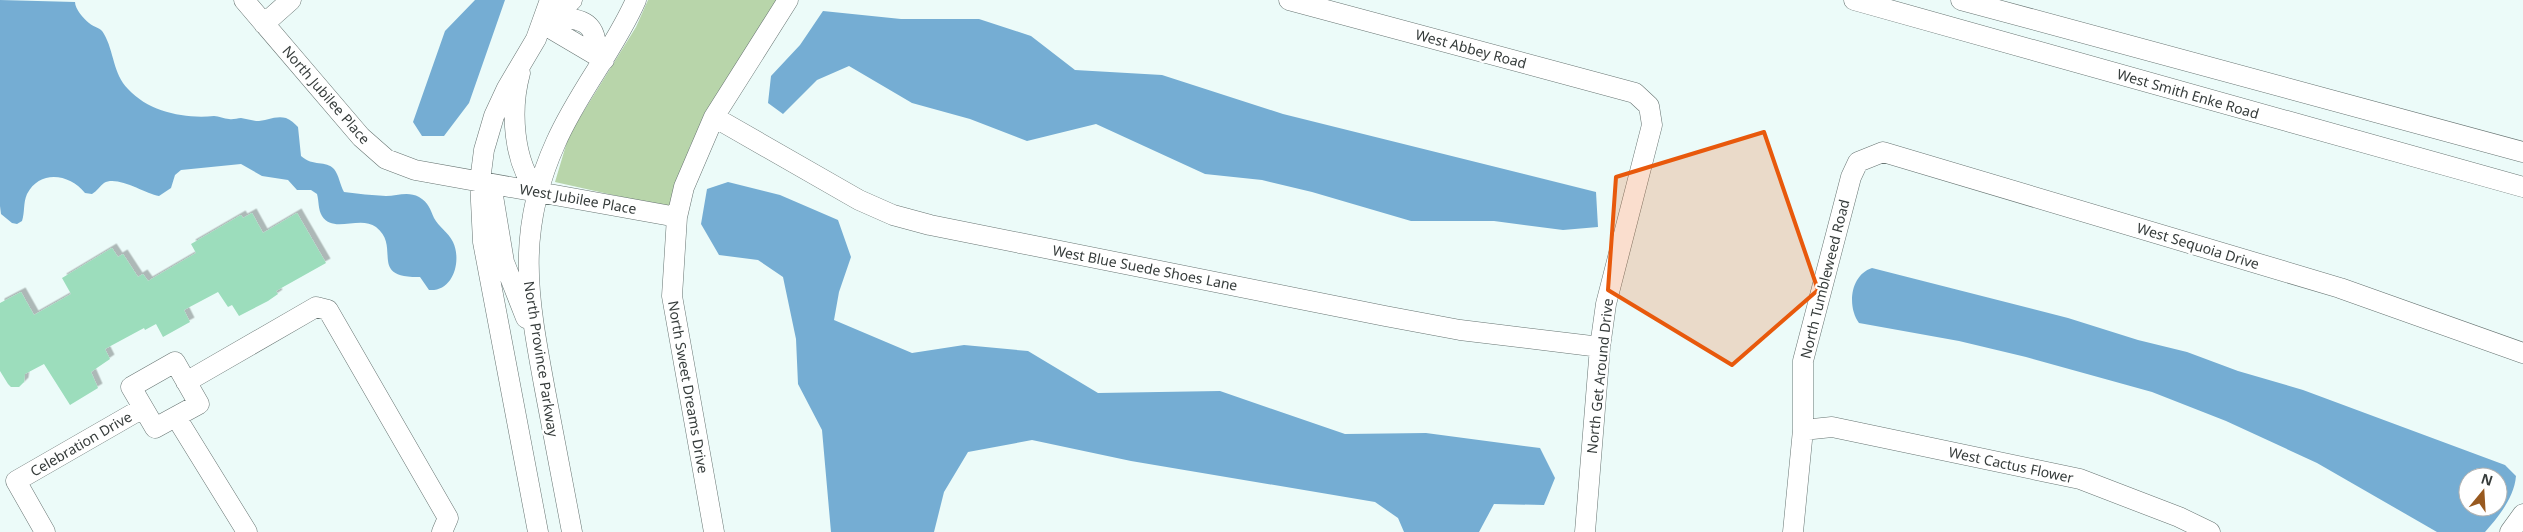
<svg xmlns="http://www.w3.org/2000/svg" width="2523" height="532" viewBox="0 0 2523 532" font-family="'Noto Sans',sans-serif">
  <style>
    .green { fill: #b8d5aa }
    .water { fill: #75add3; fill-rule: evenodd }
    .building { fill: #9cddbc; filter: url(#shadow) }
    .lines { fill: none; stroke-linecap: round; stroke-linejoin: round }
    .minor-casing { stroke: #677472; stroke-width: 21 }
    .minor { stroke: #fff; stroke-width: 20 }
    .marked { fill: #e8590c; fill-opacity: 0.2; stroke: #e8590c; stroke-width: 4; stroke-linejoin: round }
    .labels { text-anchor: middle; stroke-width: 4.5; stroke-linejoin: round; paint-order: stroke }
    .street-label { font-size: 14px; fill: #363c3b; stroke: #fff }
  </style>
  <defs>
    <filter id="shadow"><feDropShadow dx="4.5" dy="-4.5" stdDeviation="0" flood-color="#0004"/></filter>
  </defs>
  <rect width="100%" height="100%" fill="#ecfbf9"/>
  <path class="green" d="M648 0H777L690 146 671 208 555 182 569 135 636 27Z"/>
  <path class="water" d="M0 0 75 2C75 9 84 19 89 23 94 28 101 27 104 34 114 51 113 74 128 89 149 112 185 119 214 116 219 116 224 119 229 119 233 120 237 118 241 118 246 119 251 120 256 121 266 121 276 115 286 118 291 120 294 123 298 127L301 156C313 167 326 160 334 169 339 175 340 185 344 192 358 194 372 195 386 196 397 196 408 191 419 197 429 203 430 209 434 218 439 227 448 232 453 242 462 261 453 292 429 290L420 277C367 278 402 247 376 227 360 215 333 234 322 216 318 210 319 201 317 194L311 190H297L288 180 262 176 241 164 181 170 175 175 171 188 159 196C144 193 117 175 104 183 100 186 97 191 92 194L85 193C70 174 40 169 27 194 23 203 25 212 22 221L17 224 12 223 1 214 0 206Z
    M475 0H505L469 103 444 136H422L413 122 445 31Z
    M823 11 901 19H979L1031 36 1075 70 1162 75 1283 114 1596 192 1598 227 1563 230 1494 221H1411L1312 192 1262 180 1205 174 1096 124 1027 141 970 119 912 103 849 66 817 80 783 114 768 103 771 76 800 45Z
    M728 182 780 195 838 220 851 257 839 292 834 320 912 353 964 345 1028 351 1098 393 1220 391 1345 434 1426 433 1540 448 1555 478 1544 505 1494 504 1479 532H1404L1398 518 1375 502 1131 461 1032 440 968 452 944 492 934 532H831L822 430 798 384 796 339 783 277 758 260 719 255 701 224 707 189Z
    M1872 268 2068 318 2138 340 2187 352 2238 371 2303 390 2505 465 2516 476C2514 498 2499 516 2485 532H2437L2317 463 2226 421 2152 392 2026 357 1959 341 1859 323C1847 307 1850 275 1872 268ZM2468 477H2498V507H2468Z"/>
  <path class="building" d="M252 213 263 233 297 213 326 263 276 291 278 294 268 301 239 316 232 305 228 307 218 292 184 310 190 322 163 337 156 324 145 330 144 328 105 349 110 359 91 372 98 388 70 405 44 364 25 374 24 382 19 387H11L8 384 0 371V303L21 292 34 315 71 294 62 278 112 248 118 257 123 254 138 277 143 274 148 281 196 253 191 244 241 215 243 218Z"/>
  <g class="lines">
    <defs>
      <path id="minor" d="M244 0 361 137 386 159 415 170 677 217
        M572 0 543 24 604 60
        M1289 0 1635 93 1649 106 1652 125 1606 304 1600 347 1585 532
        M1854 0 2523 187
        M1961 0 2523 152
        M554 16C585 20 596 21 597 56
        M264 24 291 0
        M520 73C510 110 513 162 537 191
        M714 117 859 200 893 215 930 225 1385 316 1460 330 1600 347
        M480 181 489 188 493 196 504 262 526 318
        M175 362 199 404 155 428 131 387Z
        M186 382 316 307 328 310 448 518 442 532
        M176 417 247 532
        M1803 430 1832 427 2080 479 2179 517 2210 532
        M45 532 16 481 143 408
        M538 532 483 242 480 181 484 150 494 116 507 88 536 39 550 0
        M572 532C563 485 554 438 545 390 528 298 515 232 556 142 578 92 614 50 636 0
        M714 532 672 296 677 217 684 187 714 117 788 0
        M1793 532 1803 430V361L1851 177 1858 162 1883 152 2340 288 2523 353
        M2510 532 2523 514"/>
    </defs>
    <use href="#minor" class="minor-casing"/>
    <use href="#minor" class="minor"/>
  </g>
  <path class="marked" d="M1764 132 1818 290 1732 365 1608 290 1616 177Z"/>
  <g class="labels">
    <g class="street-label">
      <text transform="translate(1471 49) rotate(15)" y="5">West Abbey Road</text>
      <text transform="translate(2188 94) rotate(16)" y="5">West Smith Enke Road</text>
      <text transform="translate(326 95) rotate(49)" y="5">North Jubilee Place</text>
      <text transform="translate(578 199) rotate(10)" y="5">West Jubilee Place</text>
      <text transform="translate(2198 246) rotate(17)" y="5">West Sequoia Drive</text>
      <text transform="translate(1145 268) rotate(11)" y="5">West Blue Suede Shoes Lane</text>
      <text transform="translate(1825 279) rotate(-76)" y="5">North Tumbleweed Road</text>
      <text transform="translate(541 359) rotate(81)" y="5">North Province Parkway</text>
      <text transform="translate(1600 376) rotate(-84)" y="5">North Get Around Drive</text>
      <text transform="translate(688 387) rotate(80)" y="5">North Sweet Dreams Drive</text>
      <text transform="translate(81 444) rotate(-30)" y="5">Celebration Drive</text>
      <text transform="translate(2011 465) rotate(12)" y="5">West Cactus Flower</text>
    </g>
  </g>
  <g transform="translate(2483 492) rotate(18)"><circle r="24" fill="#ffffff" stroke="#afb1b1"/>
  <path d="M0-4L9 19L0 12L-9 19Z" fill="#98591f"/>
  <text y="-8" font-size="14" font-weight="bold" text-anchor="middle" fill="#363c3b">N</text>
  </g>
</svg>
